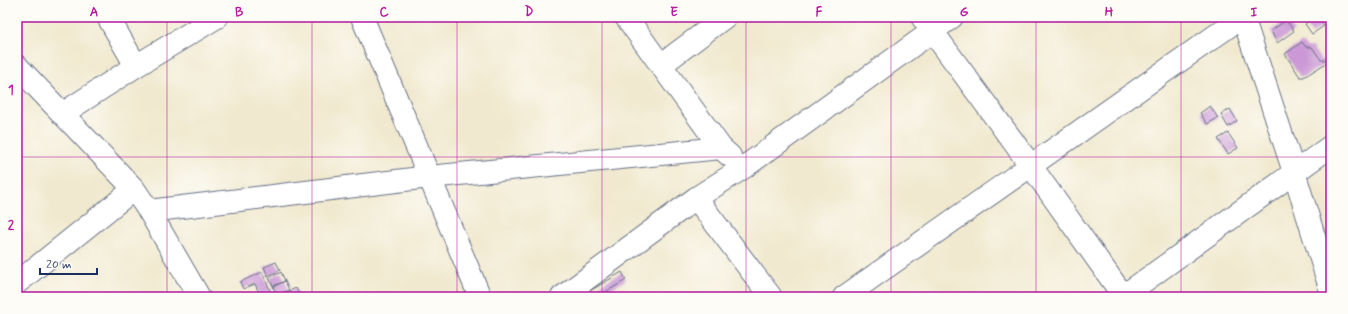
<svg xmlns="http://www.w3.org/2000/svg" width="1348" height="314" viewBox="0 0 1348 314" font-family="Mynerve,sans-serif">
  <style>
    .building { fill: #cb98d5 }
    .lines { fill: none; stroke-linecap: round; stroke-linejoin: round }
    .minor-casing { stroke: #667086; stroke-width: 24 }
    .minor { stroke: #fff; stroke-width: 22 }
    .grid { fill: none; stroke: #b5179e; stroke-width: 1; stroke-opacity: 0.55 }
    .neatline { fill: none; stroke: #b5179e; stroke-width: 1.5 }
    .grid-label { font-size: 13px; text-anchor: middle; font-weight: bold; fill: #b5179e }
  </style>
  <rect width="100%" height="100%" fill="#fdfcf7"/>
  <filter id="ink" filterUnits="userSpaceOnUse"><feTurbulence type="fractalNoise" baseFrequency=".025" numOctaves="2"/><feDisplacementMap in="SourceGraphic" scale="8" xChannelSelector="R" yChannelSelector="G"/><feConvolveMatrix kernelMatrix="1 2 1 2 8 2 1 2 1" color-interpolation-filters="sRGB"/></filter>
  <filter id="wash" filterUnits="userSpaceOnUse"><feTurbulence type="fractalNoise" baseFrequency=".012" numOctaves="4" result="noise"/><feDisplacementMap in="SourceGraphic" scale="16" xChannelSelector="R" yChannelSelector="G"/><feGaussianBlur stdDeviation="0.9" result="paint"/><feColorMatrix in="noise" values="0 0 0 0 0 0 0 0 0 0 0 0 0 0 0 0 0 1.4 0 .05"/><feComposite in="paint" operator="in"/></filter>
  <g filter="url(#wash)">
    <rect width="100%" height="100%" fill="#f1e9cf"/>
    <g id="blocks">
      <path class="building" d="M1313 17H1317L1324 26 1312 34 1305 24Z
        M1286 20 1294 31 1277 43 1271 31Z
        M1302 42 1306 47H1312L1321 60H1327L1326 63 1304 77H1300L1285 54Z
        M1210 106 1218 118 1207 124 1200 113Z
        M1230 109 1237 121 1228 127 1221 115Z
        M1228 133 1238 148 1228 154 1218 139Z
        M276 262 280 270 268 276 264 267Z
        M262 272 273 297H261L255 284 243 289 240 282Z
        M281 272 285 281 273 286 269 278Z
        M622 272 626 280 597 297H592L588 292Z
        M285 281 289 290 277 295 273 287Z
        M296 288 300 297H275Z"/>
    </g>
  </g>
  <g filter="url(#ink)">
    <use href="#blocks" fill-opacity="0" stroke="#667086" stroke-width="1"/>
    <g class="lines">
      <defs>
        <path id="minor" d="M108 17 136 66
          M362 17 480 297
          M626 17 721 148 730 156
          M922 17 1031 166 1124 297
          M1243 17 1294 172 1331 291
          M661 65 725 17
          M17 66 134 189 149 211 199 297
          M62 114 136 66 217 17
          M696 198 771 297
          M149 211 429 177 721 148
          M17 283 134 189
          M562 297 696 198 743 168 952 17
          M844 297 1242 17
          M1122 297 1331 146"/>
      </defs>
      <use href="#minor" class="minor-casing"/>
      <use href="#minor" class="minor"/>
    </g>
  </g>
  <path class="grid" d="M167 17V297M312 17V297M457 17V297M602 17V297M746 17V297M891 17V297M1036 17V297M1181 17V297M17 157H1331"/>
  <rect width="1348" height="314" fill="none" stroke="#fdfcf7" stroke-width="44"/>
  <path d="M40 268v6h57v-6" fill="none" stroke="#1b2f5e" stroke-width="2"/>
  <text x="46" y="268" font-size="12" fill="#1b2f5e" stroke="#fdfcf7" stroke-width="3" paint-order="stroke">20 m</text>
  <rect x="22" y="22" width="1304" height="270" class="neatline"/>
  <g class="grid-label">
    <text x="94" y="16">A</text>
    <text x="239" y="16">B</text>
    <text x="384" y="16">C</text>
    <text x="529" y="16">D</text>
    <text x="674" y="16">E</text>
    <text x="819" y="16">F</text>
    <text x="964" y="16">G</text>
    <text x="1109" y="16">H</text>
    <text x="1254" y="16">I</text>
    <text x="11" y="94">1</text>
    <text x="11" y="229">2</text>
  </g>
</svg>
